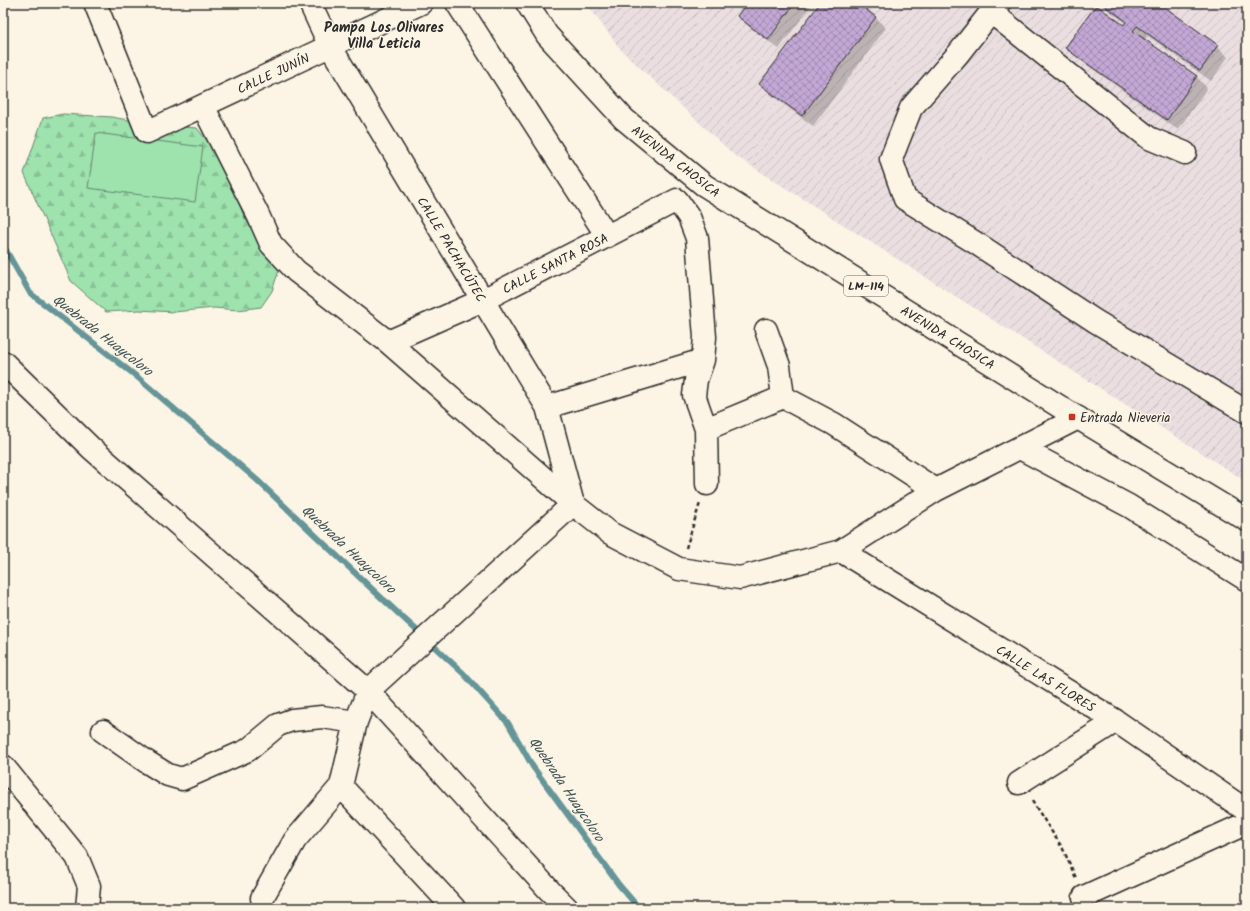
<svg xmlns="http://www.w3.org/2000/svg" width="1250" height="911" viewBox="0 0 1250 911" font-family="Kalam,sans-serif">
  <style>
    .industrial { fill: url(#industrial-furrows) }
    .forest { fill: url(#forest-firs); stroke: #64866c }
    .pitch { fill: #9ee2ae; stroke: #64866c }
    .shadow { fill: #0003 }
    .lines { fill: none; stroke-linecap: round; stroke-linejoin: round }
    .stream { stroke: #659598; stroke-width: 6 }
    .building { fill: url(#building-cross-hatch); stroke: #2b2b2b }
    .minor-casing { stroke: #2b2b2b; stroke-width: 25 }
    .major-casing { stroke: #2b2b2b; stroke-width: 25 }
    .path { stroke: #2b2b2b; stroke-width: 2.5; stroke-dasharray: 4 3; stroke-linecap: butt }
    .minor { stroke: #fcf5e5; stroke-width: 22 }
    .major { stroke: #fcf5e5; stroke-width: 22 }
    .poi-dot { fill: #c8321e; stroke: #fcf5e5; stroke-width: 1.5 }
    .labels { text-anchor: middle; stroke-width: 3; stroke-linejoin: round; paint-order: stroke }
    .shield { fill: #fcf5e5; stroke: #6a6863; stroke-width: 1 }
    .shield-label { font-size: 12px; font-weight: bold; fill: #2b2b2b }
    .street-label { font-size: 13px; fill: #2b2b2b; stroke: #fcf5e5 }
    .poi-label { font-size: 13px; fill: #2b2b2b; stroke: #fcf5e5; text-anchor: start }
    .neighbourhood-label { font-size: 14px; font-weight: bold; fill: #2b2b2b; stroke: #fcf5e5 }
    .water-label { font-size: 14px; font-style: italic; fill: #435758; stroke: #fcf5e5 }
  </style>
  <defs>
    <pattern id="industrial-furrows" width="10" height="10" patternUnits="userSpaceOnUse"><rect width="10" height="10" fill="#ebdee0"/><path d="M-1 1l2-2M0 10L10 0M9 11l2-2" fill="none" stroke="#cabfc0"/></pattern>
    <pattern id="forest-firs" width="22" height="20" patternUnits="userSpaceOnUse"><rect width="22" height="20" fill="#9ee2ae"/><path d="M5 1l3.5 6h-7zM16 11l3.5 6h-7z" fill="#88c296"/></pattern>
    <pattern id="building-cross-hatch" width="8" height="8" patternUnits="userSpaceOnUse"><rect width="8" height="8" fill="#c3a8d6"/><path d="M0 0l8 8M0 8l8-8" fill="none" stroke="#9f89ae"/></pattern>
  </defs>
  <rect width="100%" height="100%" fill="#fcf5e5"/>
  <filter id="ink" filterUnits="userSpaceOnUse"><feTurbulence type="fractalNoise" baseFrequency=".025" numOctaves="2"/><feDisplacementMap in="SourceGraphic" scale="8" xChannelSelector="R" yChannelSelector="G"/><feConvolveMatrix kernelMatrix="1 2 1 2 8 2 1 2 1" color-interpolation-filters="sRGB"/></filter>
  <g filter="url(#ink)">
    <path class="industrial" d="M586 3H1247V482L734 155 621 50Z"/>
    <path class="forest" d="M63 114 112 117 149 124 197 128 216 152 231 182 245 219 267 245 279 270 272 291 261 307 238 310 214 308 174 312 139 310 106 312 71 281 24 173 43 118Z"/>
    <path class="pitch" d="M96 133 203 147 195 202 88 188Z"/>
    <path class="shadow" d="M748 3H813L779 49 749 27 738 16Z
      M821 3H856L876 18 886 28 813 126 771 95 761 84Z
      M1101 3H1157L1217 46 1228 57 1211 81 1148 36 1145 40 1197 77 1207 88 1178 130 1077 58 1067 47 1124 26 1126 23 1109 11Z"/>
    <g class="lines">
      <path class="stream" d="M3 245 30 293 136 376 257 480 373 590 464 674 508 723 533 767 619 885 639 908"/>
    </g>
    <path class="building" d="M747 3H795L768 40 737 16Z
      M820 3H858L876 17 802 116 759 84Z
      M1101 3H1159L1218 45 1200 71 1137 26 1133 31 1197 76 1167 120 1065 48 1096 5 1124 25 1126 21Z"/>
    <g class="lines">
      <defs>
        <path id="minor" d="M95 3 147 132 421 3
          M457 3 607 236
          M999 3 991 12 1149 138 1185 153
          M991 12 958 54 911 108 891 159 905 199 979 245 1095 321 1247 412
          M203 106 258 215 271 244 296 271 388 342 573 504 610 533 679 569 740 578 841 551 936 490 1078 418
          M766 330 779 366 783 397
          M388 342 483 300 677 200 689 217 697 238 705 337 703 360 696 380 694 395 706 429 707 484
          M547 407 703 360
          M706 429 783 397 834 424 936 490
          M1020 448 1129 506 1247 580
          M841 551 1116 721 1247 811
          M103 731 147 762 168 775 182 779 248 750 278 725 292 720 322 717 356 722
          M3 766 77 857 89 886 87 908
          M1019 783 1116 721
          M341 786 454 908
          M1084 897 1247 823
          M264 908 262 898 295 840 341 786 356 722 368 691 573 504 547 407 330 46 310 3"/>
        <path id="major" d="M527 3 547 35 624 119 704 185 1078 418 1247 520
          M3 362 91 448 368 691 550 891 567 908"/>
      </defs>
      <use href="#minor" class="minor-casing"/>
      <use href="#major" class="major-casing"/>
      <path class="path" d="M686 548 700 503
        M1032 801 1063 849 1076 878"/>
      <use href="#minor" class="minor"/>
      <use href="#major" class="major"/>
    </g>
  </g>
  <rect class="poi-dot" x="1068" y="413" width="8" height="8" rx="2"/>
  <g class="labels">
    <rect class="shield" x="844" y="276" width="44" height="20" rx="3"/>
    <g class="shield-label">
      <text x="866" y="290">LM-114</text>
    </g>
    <g class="street-label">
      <text transform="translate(273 73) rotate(-25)" y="5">CALLE JUNÍN</text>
      <text transform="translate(676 161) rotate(38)" y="5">AVENIDA CHOSICA</text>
      <text transform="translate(452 249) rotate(59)" y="5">CALLE PACHACÚTEC</text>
      <text transform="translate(555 263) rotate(-27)" y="5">CALLE SANTA ROSA</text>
      <text transform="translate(948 337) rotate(32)" y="5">AVENIDA CHOSICA</text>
      <text transform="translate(1046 678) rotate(32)" y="5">CALLE LAS FLORES</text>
    </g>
    <g class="poi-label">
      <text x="1080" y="422">Entrada Nieveria</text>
    </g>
    <g class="neighbourhood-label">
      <text x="384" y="32">Pampa Los Olivares<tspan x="384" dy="16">Villa Leticia</tspan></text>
    </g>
    <g class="water-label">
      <text transform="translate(103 335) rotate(38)" y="5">Quebrada Huaycoloro</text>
      <text transform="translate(349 549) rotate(43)" y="5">Quebrada Huaycoloro</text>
      <text transform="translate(567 789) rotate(56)" y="5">Quebrada Huaycoloro</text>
    </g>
  </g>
  <rect width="1250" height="911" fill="none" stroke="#fcf5e5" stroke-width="16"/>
  <rect x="8" y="8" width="1234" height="895" fill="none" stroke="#2b2b2b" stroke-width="1.5" filter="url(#ink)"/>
</svg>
